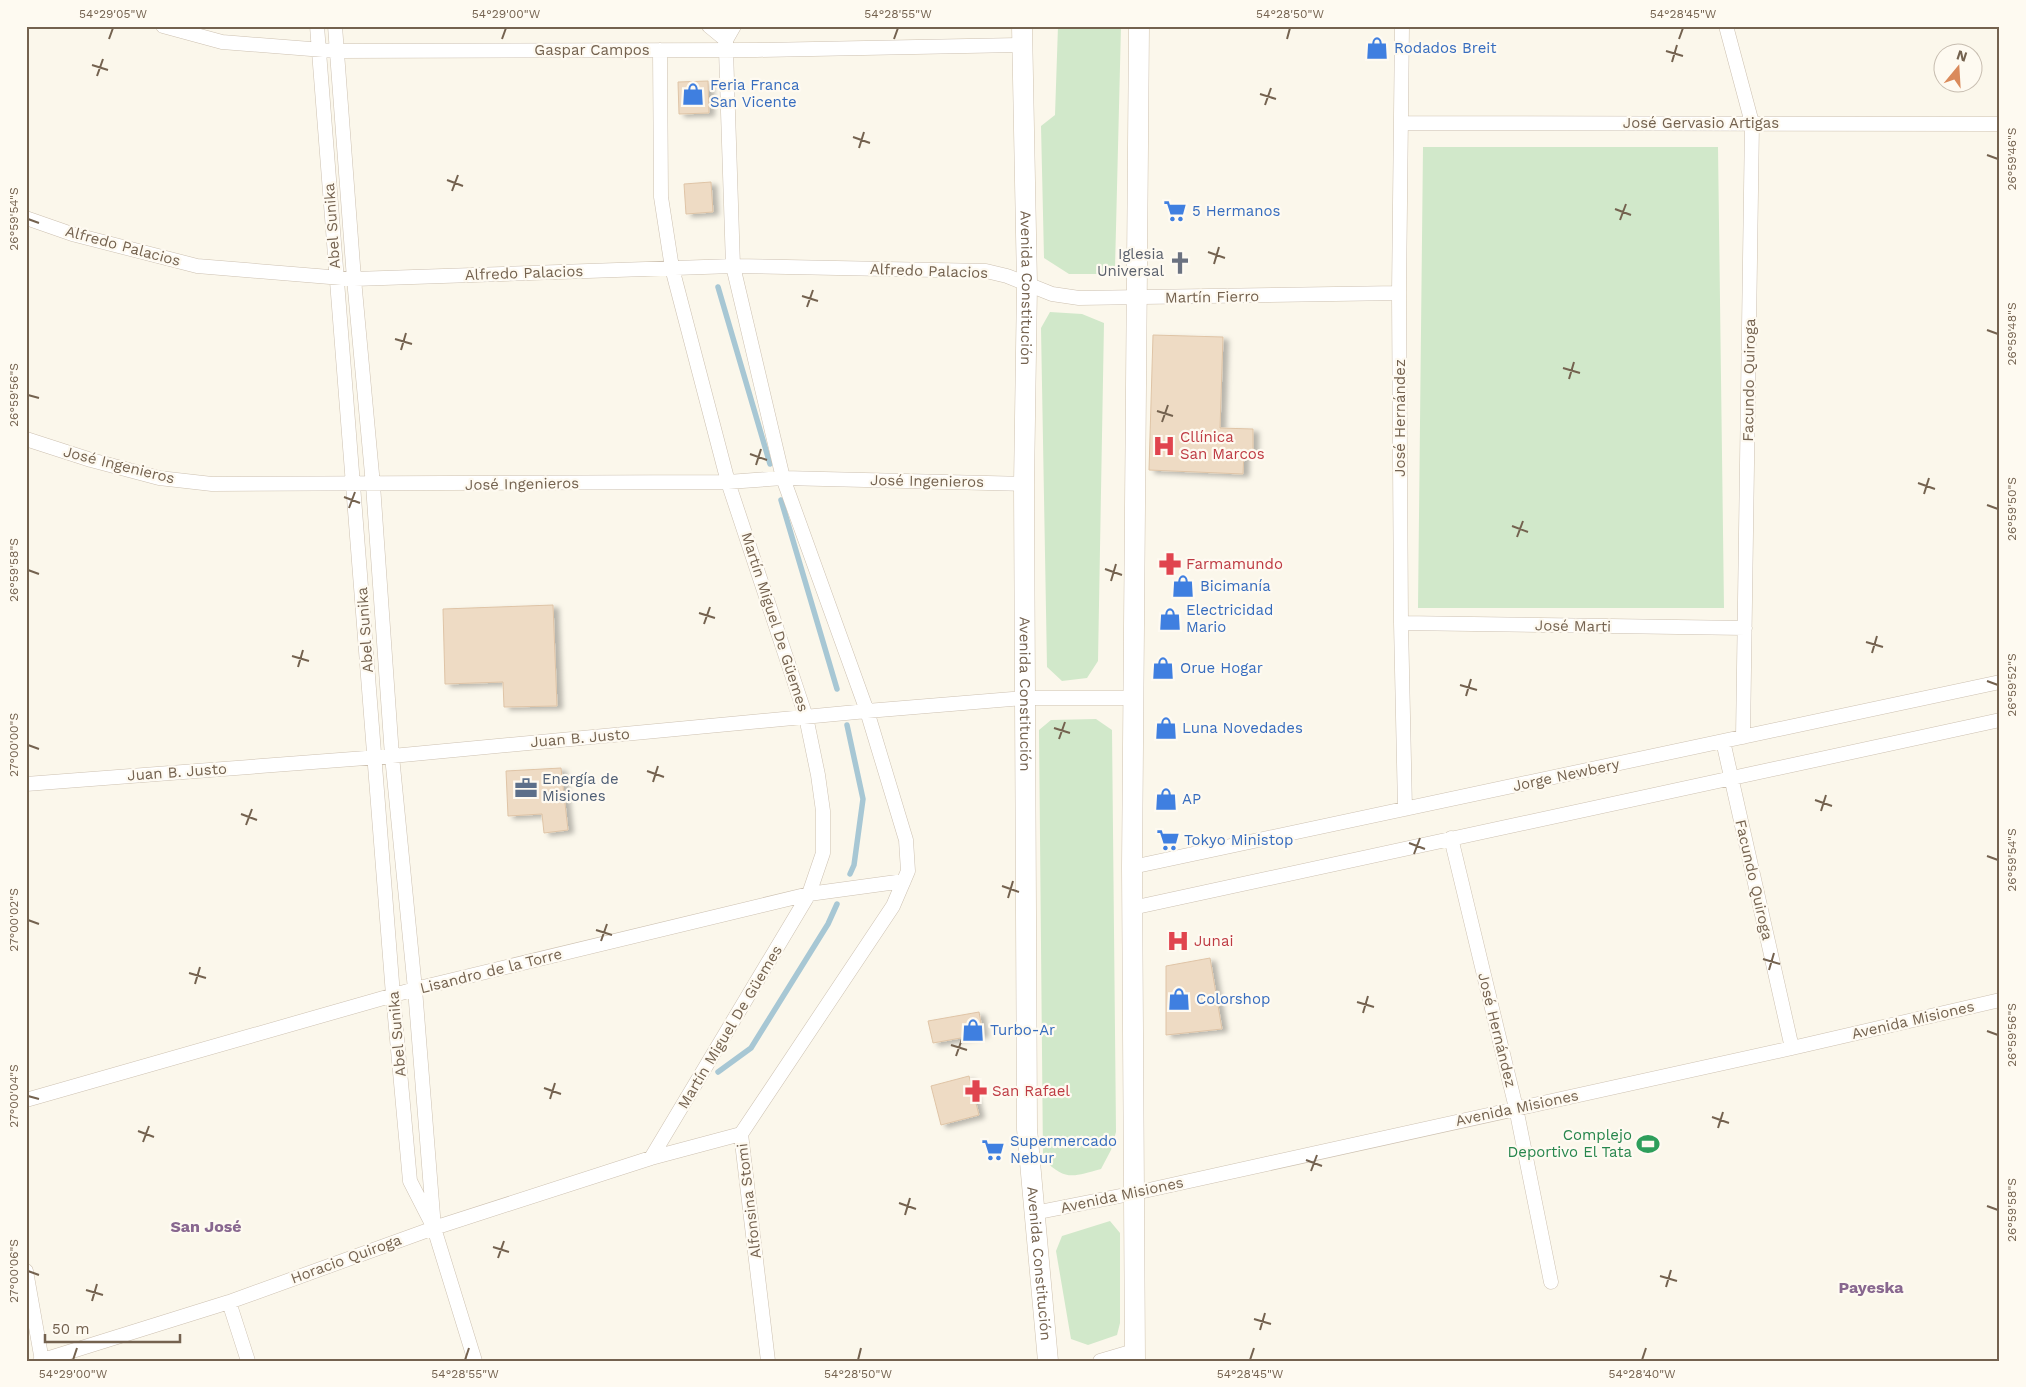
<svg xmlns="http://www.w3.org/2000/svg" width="2026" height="1387" viewBox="0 0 2026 1387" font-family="'Work Sans',sans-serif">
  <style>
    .green { fill: #d1e8ca }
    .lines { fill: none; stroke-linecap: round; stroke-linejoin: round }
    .stream { stroke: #a7c7d4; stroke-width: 5.5 }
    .building { fill: #eedbc4; stroke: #dfc4a6; filter: url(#shadow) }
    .minor-casing { stroke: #cdc1b1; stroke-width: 15 }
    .secondary-casing { stroke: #cfc2af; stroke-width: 21 }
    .minor { stroke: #fff; stroke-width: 14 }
    .secondary { stroke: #fff; stroke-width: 20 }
    .ticks { fill: none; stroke: #74624f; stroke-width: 2 }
    .labels { text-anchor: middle; stroke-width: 4.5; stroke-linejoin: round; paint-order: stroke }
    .shop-label { font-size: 15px; fill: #366cbe; stroke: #fefaf1; text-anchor: start }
    .street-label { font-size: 15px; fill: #74624f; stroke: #fefaf1 }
    .worship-label { font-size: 15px; fill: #5b616d; stroke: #fefaf1; text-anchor: end }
    .health-label { font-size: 15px; fill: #be3a42; stroke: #fefaf1; text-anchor: start }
    .service-label { font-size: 15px; fill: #4e5e75; stroke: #fefaf1; text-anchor: start }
    .leisure-label { font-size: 15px; fill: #27864d; stroke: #fefaf1; text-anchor: end }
    .neighbourhood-label { font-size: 16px; font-weight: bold; fill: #88678f; stroke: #fefaf1 }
    .neatline { fill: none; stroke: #74624f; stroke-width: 2 }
    .ticks-label { font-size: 12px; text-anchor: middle; fill: #74624f }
  </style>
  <defs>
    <filter id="shadow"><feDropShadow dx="5.5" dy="3" stdDeviation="2.5" flood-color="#0004"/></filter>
  </defs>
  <rect width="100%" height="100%" fill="#fbf7eb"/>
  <path class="green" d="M1058 26H1121L1115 269 1108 274H1069L1044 258 1041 126 1055 115Z
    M1423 147H1718L1724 608H1418Z
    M1050 312 1082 314 1104 323 1098 661 1087 678 1062 681 1047 667 1041 328Z
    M1096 719 1112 730 1116 1132 1111 1150 1101 1169C1072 1177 1066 1181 1043 1159L1039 730 1051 720Z
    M1110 1221 1120 1233V1323L1117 1335 1088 1345 1071 1339 1056 1251 1062 1236Z"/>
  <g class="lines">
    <path class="stream" d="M718 287 770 464
      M781 500 837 689
      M847 725 863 799 854 865 850 874
      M718 1072 751 1048 828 924 837 904"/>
  </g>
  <path class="building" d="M708 81 709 113 679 114 678 82Z
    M711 182 713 212 686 214 684 184Z
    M1153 335 1223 337 1220 428 1253 429V451H1244L1243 474 1149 470Z
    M553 605 557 706 504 707 503 682 445 684 443 609Z
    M561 768 568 830 544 833 542 814 508 816 506 771Z
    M1210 958 1222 1029 1166 1035V966Z
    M979 1012 983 1034 933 1043 928 1021Z
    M969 1076 979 1115 941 1125 931 1086Z"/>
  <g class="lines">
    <defs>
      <path id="minor" d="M163 26 222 42 336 51 757 50 1022 45
        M317 26 393 995 410 1181 431 1222
        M335 26 354 279 373 485 392 756 415 989 434 1228 475 1361
        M709 26 726 40
        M734 26 726 40V50L733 266 783 478 867 711 906 840 908 871 893 906 741 1134
        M1402 26 1399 293 1401 623 1405 809
        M1726 26 1752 123 1743 737
        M1403 123 2000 124
        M26 218 72 234 197 266 354 279 733 266 986 271 1007 276 1052 294 1079 298 1399 293
        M26 439 91 460 159 478 212 484 728 482 783 478 1024 484
        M1401 623 1745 628
        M1723 741 1792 1048
        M26 784 392 756 867 711 1025 698H1134
        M1451 838 1516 1108 1551 1282
        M1132 867 2000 682
        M1132 908C1421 845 1711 785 2000 720
        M26 1100 415 989 809 894 904 881
        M651 1158 809 894 823 853V811L818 775 806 717 728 482 672 268 661 197 660 50
        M1034 1213 1135 1193 1792 1048 2000 1000
        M26 1271 42 1361
        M229 1302 248 1361
        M40 1361 229 1302 434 1228 651 1158 741 1134 768 1361
        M1100 1361 1134 1351"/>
      <g id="secondary">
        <path id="s1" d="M1022 26 1027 285 1024 484 1027 1129 1048 1361"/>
        <path d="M1135 1361 1132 867 1139 26"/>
      </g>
    </defs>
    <use href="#minor" class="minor-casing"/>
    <use href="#secondary" class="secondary-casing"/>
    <use href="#minor" class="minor"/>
    <use href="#secondary" class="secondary"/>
  </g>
  <path class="ticks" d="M109 39 113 28M502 39 506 28M894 39 898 28M1287 39 1290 28M1679 39 1683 28M1666 51 1683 56M1672 62 1677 45M92 65 108 70M97 76 103 59M1260 94 1276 99M1265 105 1271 88M853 137 870 143M859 148 864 132M1987 155 1998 159M447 180 463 186M452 191 458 175M1615 209 1631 215M28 219 39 223M1620 220 1626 204M1208 252 1225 258M1214 264 1219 247M802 296 818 301M807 307 813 290M1987 330 1998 334M395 339 412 344M401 350 406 333M1563 368 1580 373M1569 379 1574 362M28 395 39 398M1157 411 1173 416M1162 422 1168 405M750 454 767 460M756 465 761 449M1918 483 1935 489M1924 494 1929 478M344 497 360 503M1987 505 1998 509M349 508 355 492M1512 526 1528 532M1517 537 1523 521M1105 569 1122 575M28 570 39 574M1111 581 1116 564M699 613 715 618M704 624 710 607M1866 642 1883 647M1872 653 1877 636M292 656 309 661M298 667 303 650M1987 681 1998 685M1460 685 1477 690M1466 696 1471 679M1054 728 1070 733M1059 739 1065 722M28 745 39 749M647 771 664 777M653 782 658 766M1815 800 1832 806M1821 811 1826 795M241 814 257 820M246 825 252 809M1409 843 1425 849M1414 854 1420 838M1987 856 1998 860M1002 886 1019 892M1008 898 1013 881M28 920 39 924M596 930 612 935M601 941 607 924M1763 959 1780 964M1769 970 1774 953M189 973 206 978M195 984 200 967M1357 1002 1374 1007M1363 1013 1368 996M1987 1031 1998 1035M951 1045 967 1050M956 1056 962 1039M544 1088 561 1094M28 1096 39 1099M550 1099 555 1083M1712 1117 1729 1123M1718 1128 1723 1112M138 1131 154 1137M143 1142 149 1126M1306 1160 1322 1166M1311 1171 1317 1155M899 1203 916 1209M1987 1206 1998 1210M905 1215 910 1198M493 1247 509 1252M498 1258 504 1241M28 1271 39 1275M1660 1276 1677 1281M1666 1287 1671 1270M86 1290 103 1295M92 1301 97 1284M1254 1319 1271 1324M1260 1330 1265 1313M73 1360 77 1348M465 1360 469 1348M858 1360 861 1348M1250 1360 1254 1348M1642 1360 1646 1348"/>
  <defs>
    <symbol id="shop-bare" viewBox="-9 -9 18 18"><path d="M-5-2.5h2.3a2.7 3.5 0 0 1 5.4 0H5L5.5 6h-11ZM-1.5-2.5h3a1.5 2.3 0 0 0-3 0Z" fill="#3f7fe0" stroke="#fefaf1" stroke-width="2.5" paint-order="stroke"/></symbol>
    <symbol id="supermarket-bare" viewBox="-9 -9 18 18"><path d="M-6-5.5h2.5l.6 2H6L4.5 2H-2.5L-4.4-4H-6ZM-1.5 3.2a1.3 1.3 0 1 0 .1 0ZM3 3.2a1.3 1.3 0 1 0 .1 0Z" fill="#3f7fe0" stroke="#fefaf1" stroke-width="2.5" paint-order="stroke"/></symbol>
    <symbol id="church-bare" viewBox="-9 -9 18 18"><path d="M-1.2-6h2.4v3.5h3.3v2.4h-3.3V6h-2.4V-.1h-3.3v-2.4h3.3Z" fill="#6b7280" stroke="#fefaf1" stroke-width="2.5" paint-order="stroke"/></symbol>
    <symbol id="hospital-bare" viewBox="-9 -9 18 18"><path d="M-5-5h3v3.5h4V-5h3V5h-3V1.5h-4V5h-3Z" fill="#e0444e" stroke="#fefaf1" stroke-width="2.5" paint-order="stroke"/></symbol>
    <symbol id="pharmacy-bare" viewBox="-9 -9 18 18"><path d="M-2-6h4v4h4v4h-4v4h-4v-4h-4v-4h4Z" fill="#e0444e" stroke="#fefaf1" stroke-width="2.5" paint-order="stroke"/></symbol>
    <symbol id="office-bare" viewBox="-9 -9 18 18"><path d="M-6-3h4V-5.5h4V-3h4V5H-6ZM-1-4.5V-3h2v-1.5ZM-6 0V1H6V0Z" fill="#5c6f8a" stroke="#fefaf1" stroke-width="2.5" paint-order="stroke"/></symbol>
    <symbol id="stadium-bare" viewBox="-9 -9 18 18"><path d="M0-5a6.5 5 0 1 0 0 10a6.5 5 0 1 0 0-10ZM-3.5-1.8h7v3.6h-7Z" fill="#2e9e5b" stroke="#fefaf1" stroke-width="2.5" paint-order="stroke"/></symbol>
  </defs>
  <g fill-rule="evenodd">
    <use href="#shop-bare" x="1361" y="32" width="32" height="32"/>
    <use href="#shop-bare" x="677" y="78" width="32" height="32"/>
    <use href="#supermarket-bare" x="1159" y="195" width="32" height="32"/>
    <use href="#church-bare" x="1164" y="247" width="32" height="32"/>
    <use href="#hospital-bare" x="1148" y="430" width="32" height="32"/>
    <use href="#pharmacy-bare" x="1154" y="548" width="32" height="32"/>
    <use href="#shop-bare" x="1167" y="570" width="32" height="32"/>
    <use href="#shop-bare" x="1154" y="603" width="32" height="32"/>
    <use href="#shop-bare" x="1147" y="652" width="32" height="32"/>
    <use href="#shop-bare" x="1150" y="712" width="32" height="32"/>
    <use href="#office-bare" x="510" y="772" width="32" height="32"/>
    <use href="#shop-bare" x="1150" y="783" width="32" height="32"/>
    <use href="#supermarket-bare" x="1152" y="824" width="32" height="32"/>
    <use href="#hospital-bare" x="1162" y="925" width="32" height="32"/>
    <use href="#shop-bare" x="1163" y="983" width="32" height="32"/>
    <use href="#shop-bare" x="957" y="1014" width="32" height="32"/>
    <use href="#pharmacy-bare" x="960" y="1075" width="32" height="32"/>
    <use href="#stadium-bare" x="1632" y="1128" width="32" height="32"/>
    <use href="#supermarket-bare" x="977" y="1134" width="32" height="32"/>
  </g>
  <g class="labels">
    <g class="shop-label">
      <text x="1394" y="53">Rodados Breit</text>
      <text x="710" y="90">Feria Franca<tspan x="710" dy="17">San Vicente</tspan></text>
      <text x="1192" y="216">5 Hermanos</text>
      <text x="1200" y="591">Bicimanía</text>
      <text x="1186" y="615">Electricidad<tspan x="1186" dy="17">Mario</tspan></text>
      <text x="1180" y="673">Orue Hogar</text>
      <text x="1182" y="733">Luna Novedades</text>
      <text x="1182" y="804">AP</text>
      <text x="1184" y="845">Tokyo Ministop</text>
      <text x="1196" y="1004">Colorshop</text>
      <text x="990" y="1035">Turbo-Ar</text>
      <text x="1010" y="1146">Supermercado<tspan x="1010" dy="17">Nebur</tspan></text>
    </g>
    <g class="street-label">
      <text x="592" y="55">Gaspar Campos</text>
      <text x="1701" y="128">José Gervasio Artigas</text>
      <text transform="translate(332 226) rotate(-94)" y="5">Abel Sunika</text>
      <text transform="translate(123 246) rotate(15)" y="5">Alfredo Palacios</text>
      <text transform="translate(929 271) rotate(2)" y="5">Alfredo Palacios</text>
      <text transform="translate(524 273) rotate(-2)" y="5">Alfredo Palacios</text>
      <text dy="5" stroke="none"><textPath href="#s1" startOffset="262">Avenida Constitución</textPath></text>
      <text transform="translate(1212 297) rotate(-1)" y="5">Martín Fierro</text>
      <text transform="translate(1749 380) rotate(-89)" y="5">Facundo Quiroga</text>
      <text transform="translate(1400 418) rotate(-90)" y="5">José Hernández</text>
      <text transform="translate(119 465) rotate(14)" y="5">José Ingenieros</text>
      <text transform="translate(927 481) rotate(1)" y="5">José Ingenieros</text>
      <text transform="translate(522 484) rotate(-1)" y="5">José Ingenieros</text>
      <text transform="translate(775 622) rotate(72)" y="5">Martín Miguel De Güemes</text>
      <text transform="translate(1573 626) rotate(1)" y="5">José Marti</text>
      <text transform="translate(365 630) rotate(-94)" y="5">Abel Sunika</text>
      <text dy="5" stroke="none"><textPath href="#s1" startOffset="668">Avenida Constitución</textPath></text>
      <text transform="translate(580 738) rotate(-5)" y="5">Juan B. Justo</text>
      <text transform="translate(177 772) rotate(-4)" y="5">Juan B. Justo</text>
      <text transform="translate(1566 775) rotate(-12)" y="5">Jorge Newbery</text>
      <text transform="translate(1754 880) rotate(77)" y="5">Facundo Quiroga</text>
      <text transform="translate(491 971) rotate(-14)" y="5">Lisandro de la Torre</text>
      <text transform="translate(1913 1020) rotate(-13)" y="5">Avenida Misiones</text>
      <text transform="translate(730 1027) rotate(-59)" y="5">Martín Miguel De Güemes</text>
      <text transform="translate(1497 1030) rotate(76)" y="5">José Hernández</text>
      <text transform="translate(397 1034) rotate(-95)" y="5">Abel Sunika</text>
      <text transform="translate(1517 1108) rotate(-12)" y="5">Avenida Misiones</text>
      <text transform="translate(1122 1195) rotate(-12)" y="5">Avenida Misiones</text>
      <text transform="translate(749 1201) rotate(-97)" y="5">Alfonsina Stomi</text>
      <text transform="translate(346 1259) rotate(-20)" y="5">Horacio Quiroga</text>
      <text dy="5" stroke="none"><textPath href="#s1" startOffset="1238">Avenida Constitución</textPath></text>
    </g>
    <g class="worship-label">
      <text x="1164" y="259">Iglesia<tspan x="1164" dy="17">Universal</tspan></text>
    </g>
    <g class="health-label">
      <text x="1180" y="442">Cllínica<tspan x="1180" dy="17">San Marcos</tspan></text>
      <text x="1186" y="569">Farmamundo</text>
      <text x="1194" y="946">Junai</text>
      <text x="992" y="1096">San Rafael</text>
    </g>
    <g class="service-label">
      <text x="542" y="784">Energía de<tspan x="542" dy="17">Misiones</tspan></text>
    </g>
    <g class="leisure-label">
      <text x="1632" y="1140">Complejo<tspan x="1632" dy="17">Deportivo El Tata</tspan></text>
    </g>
    <g class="neighbourhood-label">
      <text x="206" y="1232">San José</text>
      <text x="1871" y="1293">Payeska</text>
    </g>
  </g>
  <rect width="2026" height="1387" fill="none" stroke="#fefaf1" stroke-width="55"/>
  <g transform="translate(1958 68) rotate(18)"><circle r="24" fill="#fefaf1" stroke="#c7bdb0"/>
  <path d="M0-4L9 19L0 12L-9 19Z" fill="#da8a5b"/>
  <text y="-8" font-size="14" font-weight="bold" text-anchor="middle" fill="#74624f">N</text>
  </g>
  <path d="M45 1334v8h135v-8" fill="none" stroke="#74624f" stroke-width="2.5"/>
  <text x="52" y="1334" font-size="15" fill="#74624f" stroke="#fefaf1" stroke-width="4" paint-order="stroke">50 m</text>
  <rect x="28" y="28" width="1970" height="1332" class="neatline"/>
  <g class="ticks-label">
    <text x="113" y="18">54°29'05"W</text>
    <text x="506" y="18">54°29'00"W</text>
    <text x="898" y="18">54°28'55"W</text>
    <text x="1290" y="18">54°28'50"W</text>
    <text x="1683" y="18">54°28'45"W</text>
    <text transform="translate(2012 159) rotate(-90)" y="4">26°59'46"S</text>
    <text transform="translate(14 219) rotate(-90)" y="4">26°59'54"S</text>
    <text transform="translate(2012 334) rotate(-90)" y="4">26°59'48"S</text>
    <text transform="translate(14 395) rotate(-90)" y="4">26°59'56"S</text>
    <text transform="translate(2012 509) rotate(-90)" y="4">26°59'50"S</text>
    <text transform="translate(14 570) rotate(-90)" y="4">26°59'58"S</text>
    <text transform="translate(2012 685) rotate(-90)" y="4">26°59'52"S</text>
    <text transform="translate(14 745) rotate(-90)" y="4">27°00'00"S</text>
    <text transform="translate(2012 860) rotate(-90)" y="4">26°59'54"S</text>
    <text transform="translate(14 920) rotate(-90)" y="4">27°00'02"S</text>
    <text transform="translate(2012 1035) rotate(-90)" y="4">26°59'56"S</text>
    <text transform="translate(14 1096) rotate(-90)" y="4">27°00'04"S</text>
    <text transform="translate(2012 1210) rotate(-90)" y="4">26°59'58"S</text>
    <text transform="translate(14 1271) rotate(-90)" y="4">27°00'06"S</text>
    <text x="73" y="1378">54°29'00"W</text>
    <text x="465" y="1378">54°28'55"W</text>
    <text x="858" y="1378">54°28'50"W</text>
    <text x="1250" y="1378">54°28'45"W</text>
    <text x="1642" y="1378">54°28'40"W</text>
  </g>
</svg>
